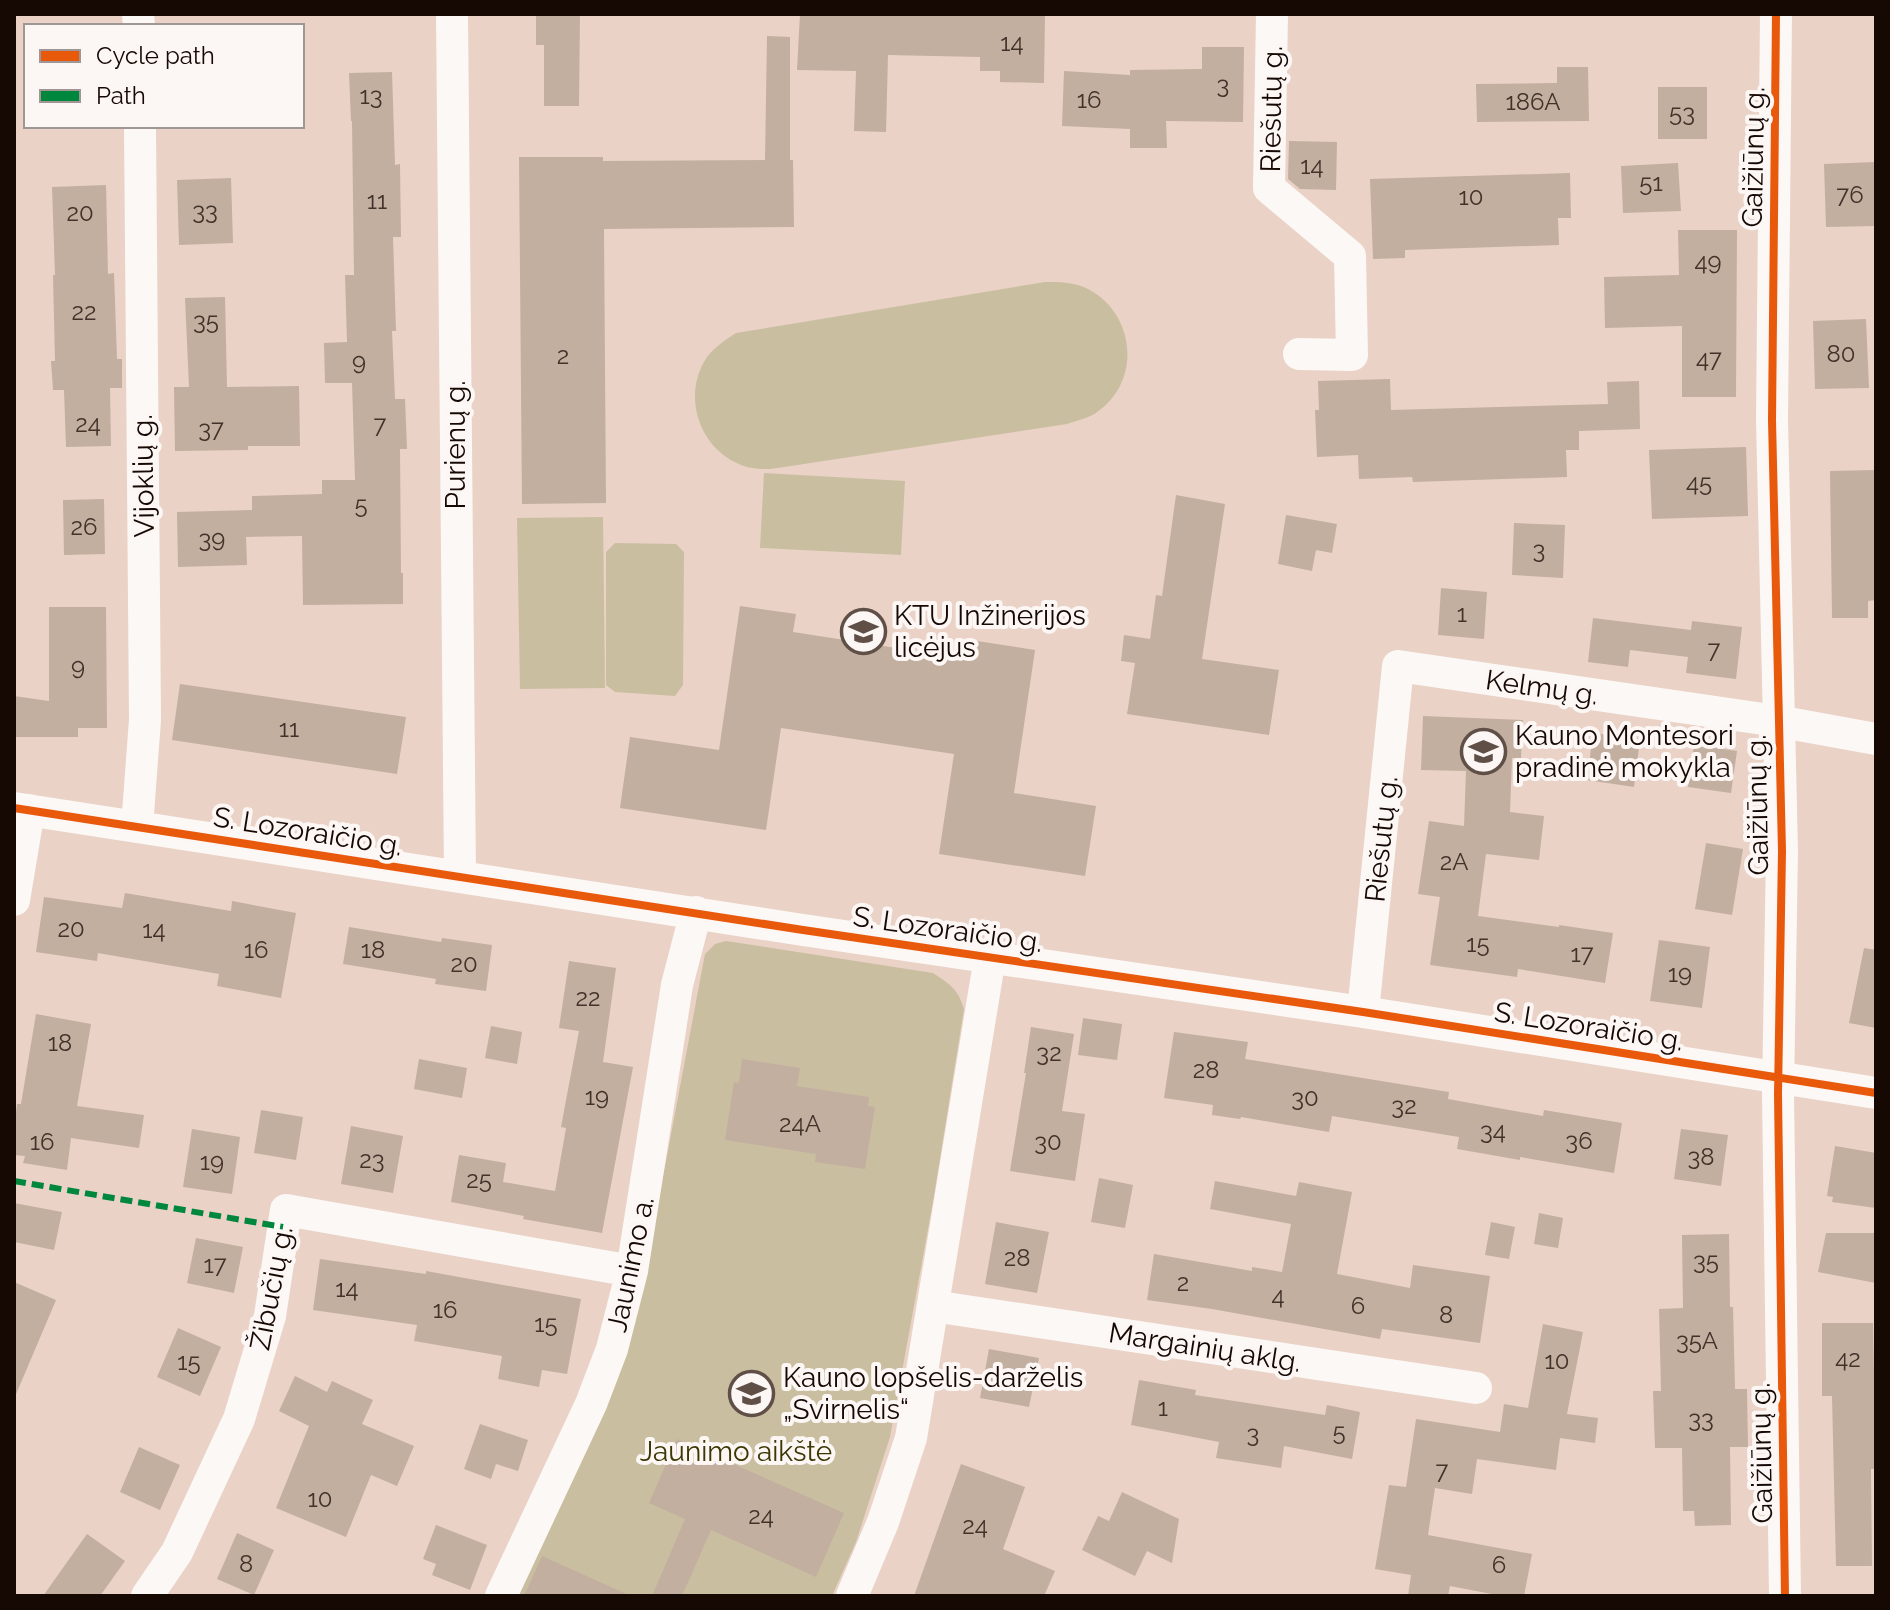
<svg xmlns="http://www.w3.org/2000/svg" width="1890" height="1610" viewBox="0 0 1890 1610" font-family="Raleway,sans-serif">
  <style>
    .green { fill: #cabea1 }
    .building { fill: #c2afa0 }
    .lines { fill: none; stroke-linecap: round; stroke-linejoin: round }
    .minor { stroke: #fcf8f6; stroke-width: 32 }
    .quiet { stroke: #00873e; stroke-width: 6; stroke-dasharray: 12 6; stroke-linecap: butt }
    .cycleway-casing { stroke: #fcf7f5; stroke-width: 13 }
    .cycleway { stroke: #e8590c; stroke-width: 8 }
    .labels { text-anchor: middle; stroke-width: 8; stroke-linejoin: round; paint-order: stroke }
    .number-label { font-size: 24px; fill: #41322a }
    .street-label { font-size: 28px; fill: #160803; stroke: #fcf7f5 }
    .poi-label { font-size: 28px; fill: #160803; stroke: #fcf7f5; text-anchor: start }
    .park-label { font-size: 28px; fill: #3b3803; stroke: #fcf7f5 }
  </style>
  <rect width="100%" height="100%" fill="#ead2c6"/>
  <path class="green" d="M1045 282C1060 282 1075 282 1088 289 1136 314 1142 382 1096 413 1088 418 1076 421 1067 424L771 469C761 469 751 469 741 465 700 449 683 399 704 362 711 349 724 341 736 333Z
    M764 473 905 481 901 555 760 548Z
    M603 517 605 688 520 689 517 518Z
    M615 543 676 544 684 552 683 685 675 696 615 692 606 685V552Z
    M726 941 933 973C950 984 958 989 964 1009L933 1202 890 1437 856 1542 832 1596H516L644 1278 705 954 715 944Z"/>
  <path class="building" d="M536 14H580L579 106H544V45H536Z
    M800 14H1045L1044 83 1000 82V71H980V57L888 55 886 132 854 131 856 71 797 70Z
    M767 36 790 37V160H793L794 227 604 229 606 503 522 504 519 157H603V161L765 160Z
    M1202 47H1244L1243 122 1166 121 1167 148H1130V129L1062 126 1064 71 1130 75V70L1202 69Z
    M1557 67H1588L1589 121 1477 122 1476 84 1557 83Z
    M392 72 395 165 400 164 401 237H393L396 331H392L395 399H405L407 449H400L401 573H403V604L303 605 302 536 246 537 247 565 178 567 177 512 252 510V496L322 494V480H355L352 383H325L324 343 347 342 345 275H354L352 121H351L349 73Z
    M1658 87H1707V139H1658Z
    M1289 141 1337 142 1336 190 1300 189 1288 179Z
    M1876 162V226L1826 227 1824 164Z
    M1678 163 1681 211 1623 213 1621 166Z
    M1570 173 1571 218H1558L1559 245 1405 250V258L1373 259 1370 179Z
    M231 178 233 243 179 245 177 180Z
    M106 185 108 274 114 273 117 359H122V388H110L111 446 66 447 64 390H53L51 361H55L53 275H55L52 187Z
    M1678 230H1737L1736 397H1682V326L1605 328 1604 277 1679 275Z
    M225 297 227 387 299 386 300 446H248V450L175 451 174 387H189L185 298Z
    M1866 319 1869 388 1815 389 1813 321Z
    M1390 379 1391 410 1608 404 1607 382 1639 381 1640 429 1579 431V450H1566L1567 477 1413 482 1412 477 1359 479 1358 455 1317 457 1315 410H1319L1318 381Z
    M1746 447 1748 516 1652 519 1649 450Z
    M1876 470V600L1868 601V618H1832L1830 471Z
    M1176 495 1225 504 1202 659 1279 670 1269 735 1127 714 1135 663 1121 661 1124 635 1150 639 1156 595 1162 596Z
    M104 499 105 554 64 555 63 500Z
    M1286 515 1337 524 1332 553 1316 550 1312 571 1278 564Z
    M1514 523 1565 525 1563 578 1512 575Z
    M1441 588 1487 592 1484 639 1438 635Z
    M740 606 796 614 793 632 974 660 977 641 1035 650 1014 793 1096 806 1085 876 939 854 954 754 781 728 766 830 620 808 630 737 719 750Z
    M49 607H106L107 728H78V737H14V696L49 701Z
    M1593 618 1691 630 1692 621 1742 627 1736 679 1686 673 1688 657 1630 650 1628 667 1588 662Z
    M180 684 406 717 397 774 172 740Z
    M1423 716 1523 720 1521 758H1512L1510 812 1544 816 1539 860 1486 854 1478 916 1559 927V925L1613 933 1605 983 1518 969 1517 977 1430 965 1440 897 1418 894 1429 821 1464 826 1466 771 1421 770Z
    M1593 733 1640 739 1634 787 1587 780Z
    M1694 745 1737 751 1731 793 1688 787Z
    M1706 843 1743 849 1732 915 1695 909Z
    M125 893 231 911 232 901 296 913 281 998 217 986 219 974 98 953 97 961 36 952 44 897 122 908Z
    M349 927 441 942 442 938 492 945 486 991 435 984 436 979 343 964Z
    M1659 940 1710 947 1702 1008 1650 1001Z
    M1864 948 1876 950V1028L1849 1023Z
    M569 961 616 968 603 1062 633 1067 602 1233 523 1219 524 1216 451 1202 459 1155 506 1163 503 1182 555 1191 566 1128 561 1127 579 1031 559 1028Z
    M36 1014 91 1024 77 1106 144 1115 139 1148 71 1138 67 1170 23 1163 25 1156 14 1155V1129L17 1104H21Z
    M1083 1018 1122 1024 1117 1060 1078 1055Z
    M491 1026 522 1032 517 1064 485 1058Z
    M1031 1027 1074 1034 1062 1111 1085 1114 1075 1181 1010 1171 1026 1073H1024Z
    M1174 1032 1248 1042 1245 1059 1449 1092 1448 1099 1543 1116 1544 1110 1622 1123 1614 1173 1520 1157V1160L1457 1149 1459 1137 1332 1116 1329 1132 1241 1117 1240 1119 1212 1115 1213 1105 1164 1098Z
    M419 1059 467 1068 462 1098 414 1089Z
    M742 1059 800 1068 797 1086 869 1097 868 1106 875 1107 865 1169 815 1162 816 1154 725 1140 734 1082 739 1083Z
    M261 1110 303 1117 296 1160 254 1153Z
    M351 1126 403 1136 393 1193 341 1184Z
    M192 1129 240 1137 232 1194 183 1187Z
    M1681 1129 1728 1135 1721 1186 1674 1179Z
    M1835 1146 1876 1153V1208L1832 1202 1833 1197 1827 1196Z
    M1099 1178 1133 1185 1125 1228 1091 1222Z
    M1215 1181 1296 1196 1299 1182 1352 1192 1337 1274 1410 1288 1413 1265 1490 1276 1480 1343 1382 1329 1380 1339 1212 1309 1147 1300 1154 1254 1252 1271V1267L1282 1272 1291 1224 1210 1209Z
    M14 1203 62 1212 54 1250 14 1242Z
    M1539 1213 1563 1218 1558 1248 1534 1244Z
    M996 1222 1049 1232 1037 1293 985 1284Z
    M1491 1222 1515 1227 1509 1259 1485 1255Z
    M1826 1233H1876V1283L1818 1272Z
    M1729 1234 1730 1307H1733L1735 1389H1747L1748 1447H1730L1731 1525 1695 1526 1694 1511H1683L1682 1448H1655L1653 1391H1661L1659 1309 1683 1308 1682 1235Z
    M196 1238 243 1247 234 1293 187 1283Z
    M320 1259 426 1274V1271L581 1299 567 1374 542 1370 539 1387 498 1379 502 1356 414 1341 417 1325 313 1310Z
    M14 1282 56 1300 14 1399Z
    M1822 1323H1873L1876 1469H1871L1872 1566H1836L1832 1396H1822Z
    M1543 1324 1583 1332 1567 1414 1598 1418 1595 1443 1560 1438 1556 1470 1477 1459 1472 1494 1435 1488 1428 1535 1532 1554 1524 1596H1502L1450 1586 1448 1596H1408L1411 1575 1375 1569 1389 1485 1406 1487 1416 1419 1500 1432 1504 1404 1528 1408Z
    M178 1328 221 1347 200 1396 157 1377Z
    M989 1349 1039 1358 1029 1407 980 1398Z
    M295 1376 327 1392 332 1381 373 1400 362 1424 414 1446 397 1486 371 1475 346 1537 276 1508 309 1426 279 1411Z
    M1139 1380 1196 1390 1195 1395 1325 1415 1327 1405 1360 1412 1352 1459 1284 1446 1281 1468 1216 1458 1219 1442 1131 1425Z
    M480 1424 528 1440 518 1471 496 1464 491 1479 464 1469Z
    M677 1439 844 1513 816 1577 711 1530 682 1596H652L685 1519 649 1503Z
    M139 1447 180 1465 160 1510 120 1492Z
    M961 1464 1025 1487 1003 1549 1055 1571 1044 1596H914Z
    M1122 1492 1179 1519 1172 1563 1147 1551 1135 1576 1082 1550 1098 1516 1109 1521Z
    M436 1525 487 1545 470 1590 432 1575 436 1564 423 1559Z
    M237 1533 274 1550 254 1595 217 1579Z
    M87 1534 125 1561 100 1596H43Z
    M542 1556 631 1596H524Z"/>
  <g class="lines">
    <path class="minor" d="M138 14 139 26
      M452 14 460 876
      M1272 14 1269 188 1350 256 1352 355 1299 354
      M1776 14 1772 420 1782 851 1778 1094 1785 1596
      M14 808 803 930 1363 1012 1876 1093
      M137 827 145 720 140 126
      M14 900 29 810
      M1363 1012 1398 666 1777 721 1876 739
      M933 1306 1476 1388
      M147 1596 177 1552 239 1419 270 1316 286 1210 632 1271
      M501 1596 591 1404 612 1349 632 1271 677 985 696 912
      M852 1596 883 1522 911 1438 990 957"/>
    <path class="quiet" d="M14 1181 283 1227"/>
    <defs>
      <path id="cycleway" d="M1776 14 1772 420 1782 851 1778 1094 1785 1596
        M14 808 803 930 1363 1012 1876 1093"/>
    </defs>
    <use href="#cycleway" class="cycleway-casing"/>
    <use href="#cycleway" class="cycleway"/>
  </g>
  <defs>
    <symbol id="school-ring" viewBox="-11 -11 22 22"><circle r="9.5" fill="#fcf7f5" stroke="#604f47" stroke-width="1.5"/><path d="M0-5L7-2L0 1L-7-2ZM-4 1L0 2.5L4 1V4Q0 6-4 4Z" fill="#604f47"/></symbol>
  </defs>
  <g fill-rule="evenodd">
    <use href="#school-ring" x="838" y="606" width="51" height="51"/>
    <use href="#school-ring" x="1458" y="726" width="51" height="51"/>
    <use href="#school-ring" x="726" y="1368" width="51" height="51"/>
  </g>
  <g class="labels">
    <g class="number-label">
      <text x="1012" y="51">14</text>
      <text x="1223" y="93">3</text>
      <text x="371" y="104">13</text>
      <text x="1089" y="108">16</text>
      <text x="1533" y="110">186A</text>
      <text x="1682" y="121">53</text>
      <text x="1312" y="174">14</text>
      <text x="1651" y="191">51</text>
      <text x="1850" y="203">76</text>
      <text x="1471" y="205">10</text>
      <text x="377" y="209">11</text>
      <text x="205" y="219">33</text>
      <text x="80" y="221">20</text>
      <text x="1708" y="270">49</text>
      <text x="84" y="320">22</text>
      <text x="206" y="329">35</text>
      <text x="1841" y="362">80</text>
      <text x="563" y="364">2</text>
      <text x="1709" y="367">47</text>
      <text x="359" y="370">9</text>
      <text x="88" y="432">24</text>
      <text x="380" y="433">7</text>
      <text x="211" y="437">37</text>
      <text x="1699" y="491">45</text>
      <text x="361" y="513">5</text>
      <text x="84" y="535">26</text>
      <text x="212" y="547">39</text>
      <text x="1539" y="558">3</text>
      <text x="1462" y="622">1</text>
      <text x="1714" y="658">7</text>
      <text x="78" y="675">9</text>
      <text x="289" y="737">11</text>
      <text x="1454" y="870">2A</text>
      <text x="71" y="937">20</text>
      <text x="154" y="938">14</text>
      <text x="1478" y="952">15</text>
      <text x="256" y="958">16</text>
      <text x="373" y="958">18</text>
      <text x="1582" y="962">17</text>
      <text x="464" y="972">20</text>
      <text x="1680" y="982">19</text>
      <text x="588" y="1006">22</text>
      <text x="60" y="1051">18</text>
      <text x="1049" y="1061">32</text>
      <text x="1206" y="1078">28</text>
      <text x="597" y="1105">19</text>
      <text x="1305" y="1106">30</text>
      <text x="1404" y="1114">32</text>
      <text x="800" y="1132">24A</text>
      <text x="1493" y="1139">34</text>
      <text x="1579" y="1149">36</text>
      <text x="42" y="1150">16</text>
      <text x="1048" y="1150">30</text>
      <text x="1701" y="1165">38</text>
      <text x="372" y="1168">23</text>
      <text x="212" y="1170">19</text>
      <text x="479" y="1188">25</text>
      <text x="1017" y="1266">28</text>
      <text x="1706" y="1269">35</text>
      <text x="215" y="1273">17</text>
      <text x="1183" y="1291">2</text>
      <text x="347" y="1297">14</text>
      <text x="1278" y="1304">4</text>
      <text x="1358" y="1314">6</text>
      <text x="445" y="1318">16</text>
      <text x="1446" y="1323">8</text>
      <text x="546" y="1332">15</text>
      <text x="1697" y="1349">35A</text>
      <text x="1848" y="1367">42</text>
      <text x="1557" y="1369">10</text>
      <text x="189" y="1370">15</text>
      <text x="1163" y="1416">1</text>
      <text x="1701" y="1427">33</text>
      <text x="1339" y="1440">5</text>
      <text x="1253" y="1442">3</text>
      <text x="1442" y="1479">7</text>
      <text x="320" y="1507">10</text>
      <text x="761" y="1524">24</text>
      <text x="975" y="1534">24</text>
      <text x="246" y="1572">8</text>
      <text x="1499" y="1573">6</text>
    </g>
    <g class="street-label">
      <text transform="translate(1271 109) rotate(-89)" y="10">Riešutų g.</text>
      <text transform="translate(1753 157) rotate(-89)" y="10">Gaižiūnų g.</text>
      <text transform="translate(455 445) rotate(-90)" y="10">Purienų g.</text>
      <text transform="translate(143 476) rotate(-91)" y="10">Vijoklių g.</text>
      <text transform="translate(1542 687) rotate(8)" y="10">Kelmų g.</text>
      <text transform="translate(1757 805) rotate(-91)" y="10">Gaižiūnų g.</text>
      <text transform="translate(308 831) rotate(9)" y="10">S. Lozoraičio g.</text>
      <text transform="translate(1381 839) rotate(-84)" y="10">Riešutų g.</text>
      <text transform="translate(948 929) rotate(8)" y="10">S. Lozoraičio g.</text>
      <text transform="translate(1589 1026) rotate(9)" y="10">S. Lozoraičio g.</text>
      <text transform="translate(630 1264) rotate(-78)" y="10">Jaunimo a.</text>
      <text transform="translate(271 1288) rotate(-79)" y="10">Žibučių g.</text>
      <text transform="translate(1205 1347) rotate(9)" y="10">Margainių aklg.</text>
      <text transform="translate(1761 1453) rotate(-91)" y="10">Gaižiūnų g.</text>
    </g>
    <g class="poi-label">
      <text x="894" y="625">KTU Inžinerijos<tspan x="894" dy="32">licėjus</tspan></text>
      <text x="1515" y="745">Kauno Montesori<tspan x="1515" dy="32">pradinė mokykla</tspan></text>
      <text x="783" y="1387">Kauno lopšelis-darželis<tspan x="783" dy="32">„Svirnelis“</tspan></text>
    </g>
    <g class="park-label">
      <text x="736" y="1461">Jaunimo aikštė</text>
    </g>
  </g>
  <rect width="1890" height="1610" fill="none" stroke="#160803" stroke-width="32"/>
  <rect x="24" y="24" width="280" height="104" fill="#fcf7f5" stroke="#a09794" stroke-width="2"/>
  <rect x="40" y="50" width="40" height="12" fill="#e8590c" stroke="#a09794" stroke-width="2"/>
  <text x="96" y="64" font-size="24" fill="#160803">Cycle path</text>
  <rect x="40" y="90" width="40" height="12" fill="#00873e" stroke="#a09794" stroke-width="2"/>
  <text x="96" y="104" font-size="24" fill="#160803">Path</text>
</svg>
